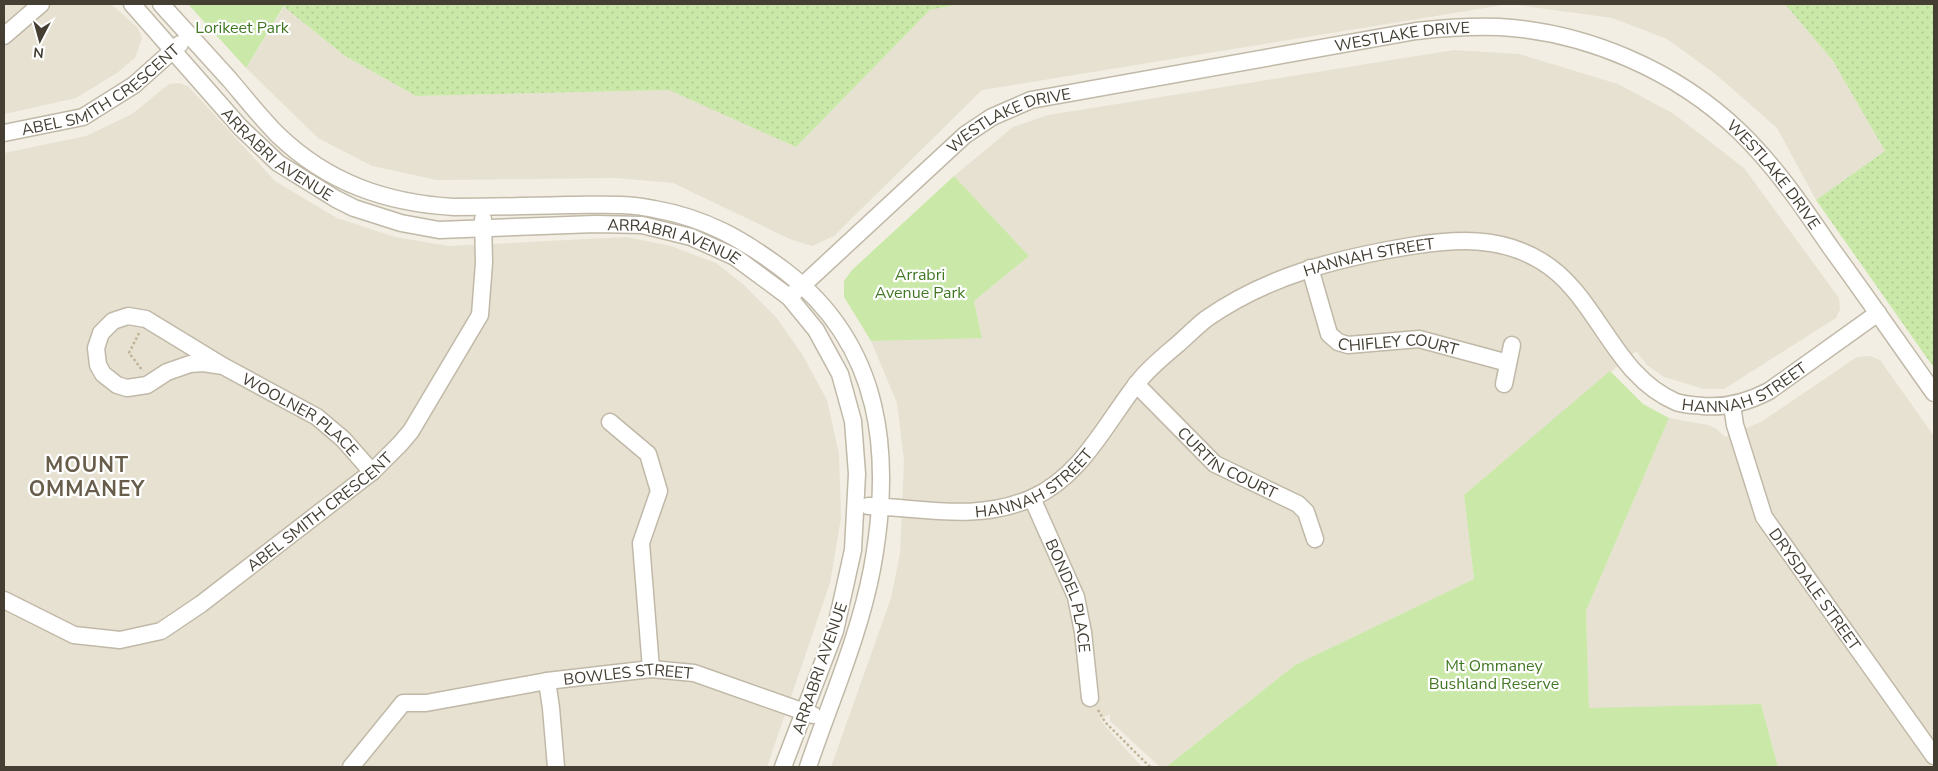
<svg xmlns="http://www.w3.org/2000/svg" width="1938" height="771" viewBox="0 0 1938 771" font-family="'Nunito Sans',sans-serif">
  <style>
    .residential { fill: #e7e1d1 }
    .grass { fill: url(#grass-dots) }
    .park { fill: #cae9a9 }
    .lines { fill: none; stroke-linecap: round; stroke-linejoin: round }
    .minor-casing { stroke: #c1b9a8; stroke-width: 19 }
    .path { stroke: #c1b396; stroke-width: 2.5; stroke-dasharray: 2.5 2.5; stroke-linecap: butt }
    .minor { stroke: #fff; stroke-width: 16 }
    .labels { text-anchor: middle; stroke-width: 4.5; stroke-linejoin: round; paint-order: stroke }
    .park-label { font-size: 16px; fill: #417824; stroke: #fff }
    .street-label { font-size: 16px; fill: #443e33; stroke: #fff }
    .district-label { font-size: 21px; font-weight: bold; letter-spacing: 1px; fill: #685d4a; stroke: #fff }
  </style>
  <defs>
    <pattern id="grass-dots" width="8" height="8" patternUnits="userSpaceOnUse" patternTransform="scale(1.25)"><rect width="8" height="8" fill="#cae9a9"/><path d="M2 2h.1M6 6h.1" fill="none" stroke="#afc992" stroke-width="1.8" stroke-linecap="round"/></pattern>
  </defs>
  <rect width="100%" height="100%" fill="#f2eee3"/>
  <path class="residential" d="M4 4H111L138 28 142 38 135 58 117 73 76 98 4 114Z
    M959 4H1785L1833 61 1885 151 1816 200 1777 128 1714 73 1667 39 1612 18 1510 4 982 90 834 236 812 246 792 240 673 183 616 178 437 180 372 166 318 138 246 68 284 7 345 56 416 96 670 90 796 147 930 10Z
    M1454 50 1519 54 1618 84 1674 114 1744 168 1839 298 1840 309 1836 318 1724 389H1704L1664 377 1647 365 1636 351 1464 495 1474 579 1295 665 1166 767H1160L1110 721V714L1100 719 1105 726 1142 767H831L891 598 900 553 904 460 897 403 871 341 982 337 974 301 1029 256 954 176 1013 127 1048 115Z
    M179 83 188 86 275 181 337 218 395 237 449 246 627 237 671 246 716 263 744 285 776 317 802 354 827 400 839 454 841 518 830 583 767 767H4V153L86 136 132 114 169 84Z
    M1870 356 1880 360 1934 436V767H1778L1761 704 1589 709 1586 611 1669 418 1708 425 1717 429 1725 437 1761 422 1857 357Z"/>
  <path class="grass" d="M285 4H959L930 10 796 147 669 90 416 96 345 56 284 7Z
    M1785 4H1934V368L1816 200 1885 151 1833 61Z"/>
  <path class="park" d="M188 4H285L246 68Z
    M954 176 1029 256 974 301 982 338 871 341 844 297V281L852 270Z
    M1610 371 1643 404 1669 418 1586 611 1589 708 1761 704 1778 767H1166L1295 665 1474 579 1464 495Z"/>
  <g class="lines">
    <defs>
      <g id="minor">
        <path id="s1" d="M132 4 240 127 278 163 336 199 354 208 401 223 439 230 595 224 642 225 691 237 735 257 789 297 816 330 840 374 853 421 857 474 853 550 835 631 783 767"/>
        <path d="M161 4C184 29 207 55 230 80 246 99 261 118 278 135 328 183 386 203 454 207 493 207 531 206 570 205 598 205 627 203 654 209 706 218 744 240 785 271 883 346 893 455 872 569 859 637 830 702 808 767"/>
        <path d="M4 36 41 4"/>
        <path id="s2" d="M4 133 83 117 134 85 180 44"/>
        <path id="s3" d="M1310 268 1329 334 1338 342 1348 345 1419 339 1508 363"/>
        <path id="s4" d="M789 297 803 285 965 135 992 117 1031 100 1416 31C1443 28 1471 26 1499 27 1587 32 1677 71 1740 132 1776 167 1803 207 1831 248 1866 296 1900 345 1934 393"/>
        <path id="s5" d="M223 366 203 363 190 364 167 372 147 385 127 388 117 385 103 374 98 365 96 348 101 333 113 321 128 316 146 319 223 366 317 417 343 439 372 472"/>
        <path id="s6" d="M1136 384 1215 464 1298 504 1306 512 1315 539"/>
        <path d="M1504 384 1512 345"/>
        <path id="s7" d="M1732 405 1735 425 1764 517 1934 756"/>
        <path d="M610 422 648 454 659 491 641 543 651 669"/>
        <path id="s8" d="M1032 498 1076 597 1083 632 1090 698"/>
        <path id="s9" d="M868 506C925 508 977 522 1032 498 1083 475 1106 422 1139 381 1150 367 1164 356 1178 344 1187 336 1196 327 1206 319 1267 276 1338 258 1411 246 1456 239 1500 236 1541 261 1598 295 1612 375 1676 402 1684 405 1694 405 1703 406 1727 408 1748 402 1769 391L1878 313"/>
        <path id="s10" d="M4 600 74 635 120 640 161 631 201 604 372 472 400 444 411 431 480 315 484 263 483 219"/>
        <path d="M547 681 551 708 556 767"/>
        <path id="s11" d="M351 767 403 703H426L547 681 651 669 694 673 813 715"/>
      </g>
    </defs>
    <use href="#minor" class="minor-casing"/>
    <path class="path" d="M139 333 129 353 143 371
      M1098 710 1105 722 1150 767"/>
    <use href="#minor" class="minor"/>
  </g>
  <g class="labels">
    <g class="park-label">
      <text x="242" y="33">Lorikeet Park</text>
      <text x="920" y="280">Arrabri<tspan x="920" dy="18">Avenue Park</tspan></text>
      <text x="1494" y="671">Mt Ommaney<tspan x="1494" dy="18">Bushland Reserve</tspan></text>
    </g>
    <g class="street-label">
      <text dy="6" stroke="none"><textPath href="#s4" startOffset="691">WESTLAKE DRIVE</textPath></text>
      <text dy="6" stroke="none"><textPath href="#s2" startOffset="108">ABEL SMITH CRESCENT</textPath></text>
      <text dy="6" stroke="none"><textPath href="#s4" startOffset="286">WESTLAKE DRIVE</textPath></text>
      <text dy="6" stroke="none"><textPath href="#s1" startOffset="210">ARRABRI AVENUE</textPath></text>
      <text dy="6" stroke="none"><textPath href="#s4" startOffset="1111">WESTLAKE DRIVE</textPath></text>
      <text dy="6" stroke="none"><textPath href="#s1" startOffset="630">ARRABRI AVENUE</textPath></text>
      <text dy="6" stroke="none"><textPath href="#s9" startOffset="594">HANNAH STREET</textPath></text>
      <text dy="6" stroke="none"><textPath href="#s3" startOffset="142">CHIFLEY COURT</textPath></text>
      <text dy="6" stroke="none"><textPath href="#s9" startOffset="1042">HANNAH STREET</textPath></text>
      <text dy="6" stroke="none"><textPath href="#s5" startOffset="406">WOOLNER PLACE</textPath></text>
      <text dy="6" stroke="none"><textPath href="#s6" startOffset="122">CURTIN COURT</textPath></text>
      <text dy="6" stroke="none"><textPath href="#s9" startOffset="174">HANNAH STREET</textPath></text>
      <text dy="6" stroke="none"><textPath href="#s10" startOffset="365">ABEL SMITH CRESCENT</textPath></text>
      <text dy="6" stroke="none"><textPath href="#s7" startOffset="205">DRYSDALE STREET</textPath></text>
      <text dy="6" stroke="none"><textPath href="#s8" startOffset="105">BONDEL PLACE</textPath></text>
      <text transform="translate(819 668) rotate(-71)" y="6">ARRABRI AVENUE</text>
      <text dy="6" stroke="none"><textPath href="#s11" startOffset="310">BOWLES STREET</textPath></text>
    </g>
    <g class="district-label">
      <text x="87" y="472">MOUNT<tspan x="87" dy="24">OMMANEY</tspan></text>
    </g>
  </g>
  <rect width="1938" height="771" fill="none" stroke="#443e33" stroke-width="10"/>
  <g transform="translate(40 40) rotate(186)" stroke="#ffffff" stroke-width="4" paint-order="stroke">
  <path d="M0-4L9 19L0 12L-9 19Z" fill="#443e33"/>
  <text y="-8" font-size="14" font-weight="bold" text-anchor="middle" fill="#443e33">N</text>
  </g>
</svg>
